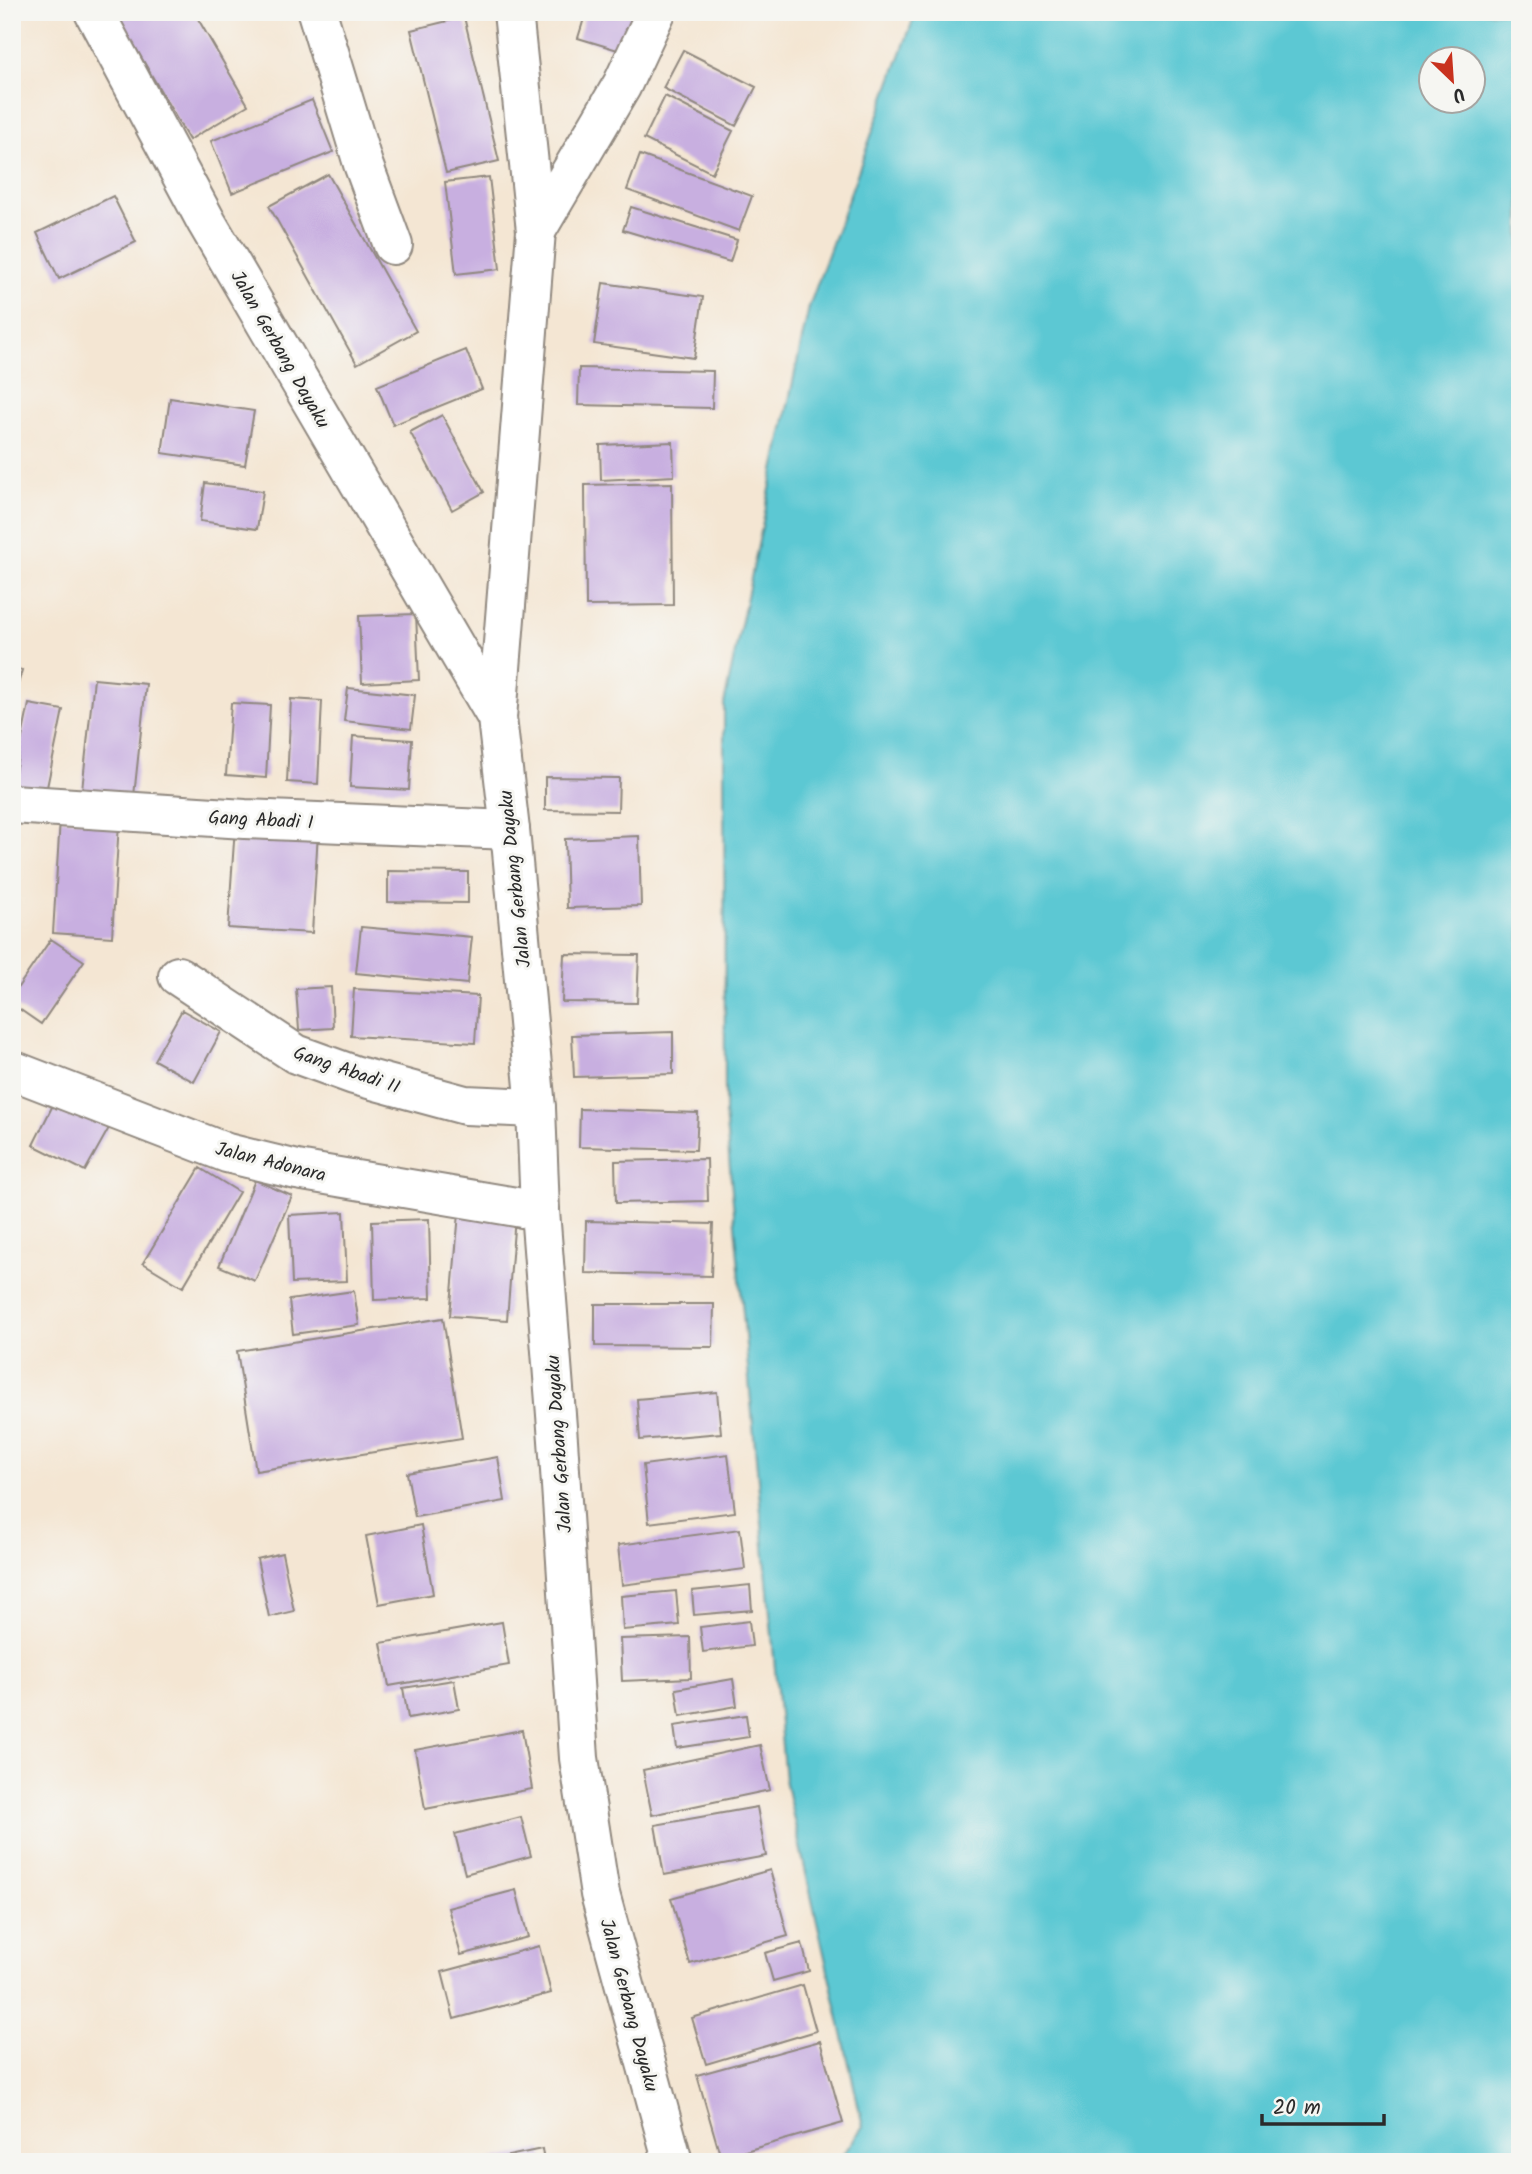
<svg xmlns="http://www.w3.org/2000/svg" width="1532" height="2174" viewBox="0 0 1532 2174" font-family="Kalam,sans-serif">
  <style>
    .water { fill: #5cc8d3; stroke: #447a7f; stroke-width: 2; fill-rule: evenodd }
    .building { fill: #c8afe0 }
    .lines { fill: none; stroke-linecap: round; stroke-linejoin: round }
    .minor-casing { stroke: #90887f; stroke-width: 42 }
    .highway-casing { stroke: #90887f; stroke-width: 42 }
    .minor { stroke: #fff; stroke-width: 38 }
    .highway { stroke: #fff; stroke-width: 38 }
    .labels { text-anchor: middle; stroke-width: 6; stroke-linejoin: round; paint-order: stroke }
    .street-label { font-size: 19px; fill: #2b2b2b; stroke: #f6f6f2 }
  </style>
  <rect width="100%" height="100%" fill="#f6f6f2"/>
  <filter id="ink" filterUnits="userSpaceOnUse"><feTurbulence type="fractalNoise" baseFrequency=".0143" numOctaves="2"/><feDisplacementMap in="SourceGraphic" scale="14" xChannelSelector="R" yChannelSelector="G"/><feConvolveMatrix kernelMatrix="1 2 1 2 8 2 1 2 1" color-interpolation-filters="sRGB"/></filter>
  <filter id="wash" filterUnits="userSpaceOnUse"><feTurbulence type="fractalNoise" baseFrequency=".00686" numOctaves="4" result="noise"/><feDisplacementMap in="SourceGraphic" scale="28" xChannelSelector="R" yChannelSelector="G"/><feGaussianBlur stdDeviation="1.57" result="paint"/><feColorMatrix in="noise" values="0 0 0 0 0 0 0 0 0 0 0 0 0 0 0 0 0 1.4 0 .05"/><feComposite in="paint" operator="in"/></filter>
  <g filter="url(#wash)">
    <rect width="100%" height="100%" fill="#f4e6d3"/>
    <path class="water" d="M916 12H1520V2162H838L863 2126 785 1780 725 1113 724 704 809 307ZM1430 60H1472V102H1430Z"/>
    <g id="blocks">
      <path class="building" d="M115 12H194L248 105 189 140Z
        M586 12H633L621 51 578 38Z
        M464 17 499 161 446 173 411 30Z
        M683 50 756 87 736 126 663 88Z
        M665 96 733 131 712 173 644 139Z
        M312 100 333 152 232 193 211 141Z
        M640 155 752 196 739 231 627 190Z
        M328 174 416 331 357 364 269 206Z
        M489 177 500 269 456 274 445 182Z
        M113 196 136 242 59 279 37 233Z
        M631 207 737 240 730 262 623 230Z
        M603 283 703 297 694 358 594 344Z
        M466 350 482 389 393 425 377 386Z
        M579 368 713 371 712 408 578 405Z
        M170 398 254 411 245 465 162 453Z
        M442 415 484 492 452 510 410 432Z
        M673 442 674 476 601 480 600 445Z
        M205 483 263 491 257 529 200 521Z
        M672 483 673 605 586 606 585 485Z
        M416 614 419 680 362 683 359 616Z
        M12 668 22 670 13 702 12 701Z
        M94 679 146 684 134 796 82 790Z
        M348 688 415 695 411 729 344 721Z
        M291 699 322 701 318 784 287 782Z
        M231 703 270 705 266 778 226 775Z
        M29 704 63 710 46 792 12 786Z
        M353 736 412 740 409 790 350 787Z
        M545 777 619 778 618 811 545 810Z
        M60 819 119 823 112 937 53 933Z
        M235 827 318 832 312 933 228 928Z
        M639 836 641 906 567 908 565 839Z
        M388 871 468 872V903L388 902Z
        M361 927 472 937 467 984 356 973Z
        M51 939 84 961 41 1024 12 1004V996Z
        M564 954 639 955 637 1003 562 1002Z
        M331 987 333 1028 299 1030 296 989Z
        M354 989 478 996 475 1043 351 1036Z
        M182 1010 221 1032 194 1082 154 1060Z
        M673 1032V1074L574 1077 572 1035Z
        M55 1101 109 1128 85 1171 33 1145Z
        M580 1109 698 1113 696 1150 579 1147Z
        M707 1159 708 1201 616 1203 615 1161Z
        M200 1168 239 1192 183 1287 143 1263Z
        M255 1180 292 1196 255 1281 219 1266Z
        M344 1212 347 1281 292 1283 289 1215Z
        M459 1213 515 1216 507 1320 450 1316Z
        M429 1219 431 1298 374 1300 372 1221Z
        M586 1221 713 1224 711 1276 585 1273Z
        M354 1291 359 1325 293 1334 289 1300Z
        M595 1304H714L713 1347 595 1346Z
        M443 1318 462 1438 256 1471 237 1351Z
        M717 1392 721 1433 640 1440 637 1399Z
        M728 1454 735 1512 649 1523 643 1465Z
        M498 1457 505 1501 415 1517 407 1473Z
        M421 1525 433 1594 379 1604 366 1536Z
        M740 1529 745 1569 622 1585 618 1545Z
        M282 1553 294 1611 269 1617 257 1559Z
        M750 1585 752 1610 694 1615 692 1591Z
        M676 1591 679 1625 623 1630 621 1596Z
        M749 1621 752 1646 703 1652 700 1627Z
        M502 1622 509 1665 389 1686 381 1643Z
        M690 1637 691 1678 622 1681 620 1639Z
        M733 1679 737 1706 680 1716 676 1689Z
        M454 1680 459 1709 408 1718 403 1688Z
        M746 1715 749 1737 677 1748 674 1726Z
        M522 1730 532 1789 425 1809 415 1750Z
        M760 1745 770 1790 652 1815 643 1770Z
        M757 1807 766 1856 664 1875 655 1825Z
        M521 1817 531 1856 465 1874 455 1834Z
        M770 1870 788 1936 690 1964 671 1898Z
        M516 1890 528 1937 461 1955 448 1908Z
        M802 1943 809 1971 773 1981 765 1953Z
        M539 1946 551 1993 454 2019 442 1972Z
        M803 1985 816 2031 706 2064 692 2018Z
        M820 2041 843 2123 721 2158 697 2075Z
        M542 2149 544 2162H484V2161Z"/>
    </g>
  </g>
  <g filter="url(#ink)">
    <use href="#blocks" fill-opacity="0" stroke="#90887f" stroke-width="2"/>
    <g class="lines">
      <defs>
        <path id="minor" d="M317 12 363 164 393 245
          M536 231 622 85 656 12
          M12 804 245 819 510 830
          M178 976 296 1054 354 1075 465 1105 536 1108
          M12 1070 227 1153 297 1170 540 1211"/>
        <path id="highway" d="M94 12 207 223 497 718
          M513 12 536 231 497 718 510 830 536 1108 540 1211 558 1440 579 1758 600 1894 673 2162"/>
      </defs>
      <use href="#minor" class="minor-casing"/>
      <use href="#highway" class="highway-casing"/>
      <use href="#minor" class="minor"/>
      <use href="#highway" class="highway"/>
    </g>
  </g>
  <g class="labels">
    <g class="street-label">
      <text transform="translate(281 349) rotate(60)" y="7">Jalan Gerbang Dayaku</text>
      <text transform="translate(261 819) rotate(3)" y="7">Gang Abadi I</text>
      <text transform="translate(514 879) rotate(-96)" y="7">Jalan Gerbang Dayaku</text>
      <text transform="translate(347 1069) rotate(19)" y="7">Gang Abadi II</text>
      <text transform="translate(271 1161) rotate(14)" y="7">Jalan Adonara</text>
      <text transform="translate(558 1444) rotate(-94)" y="7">Jalan Gerbang Dayaku</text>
      <text transform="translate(630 2005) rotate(75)" y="7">Jalan Gerbang Dayaku</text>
    </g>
  </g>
  <rect width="1532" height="2174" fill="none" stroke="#f6f6f2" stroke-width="42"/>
  <g transform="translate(1452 80) rotate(155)"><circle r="33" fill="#f6f6f2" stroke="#a5a5a2" stroke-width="2"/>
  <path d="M0-5L12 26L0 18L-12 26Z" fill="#c8321e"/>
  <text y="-10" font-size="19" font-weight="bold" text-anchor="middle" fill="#2b2b2b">U</text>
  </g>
  <path d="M1262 2114v10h122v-10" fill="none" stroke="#2b2b2b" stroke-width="3.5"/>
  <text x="1273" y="2114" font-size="21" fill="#2b2b2b" stroke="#f6f6f2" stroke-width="5" paint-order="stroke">20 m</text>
</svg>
